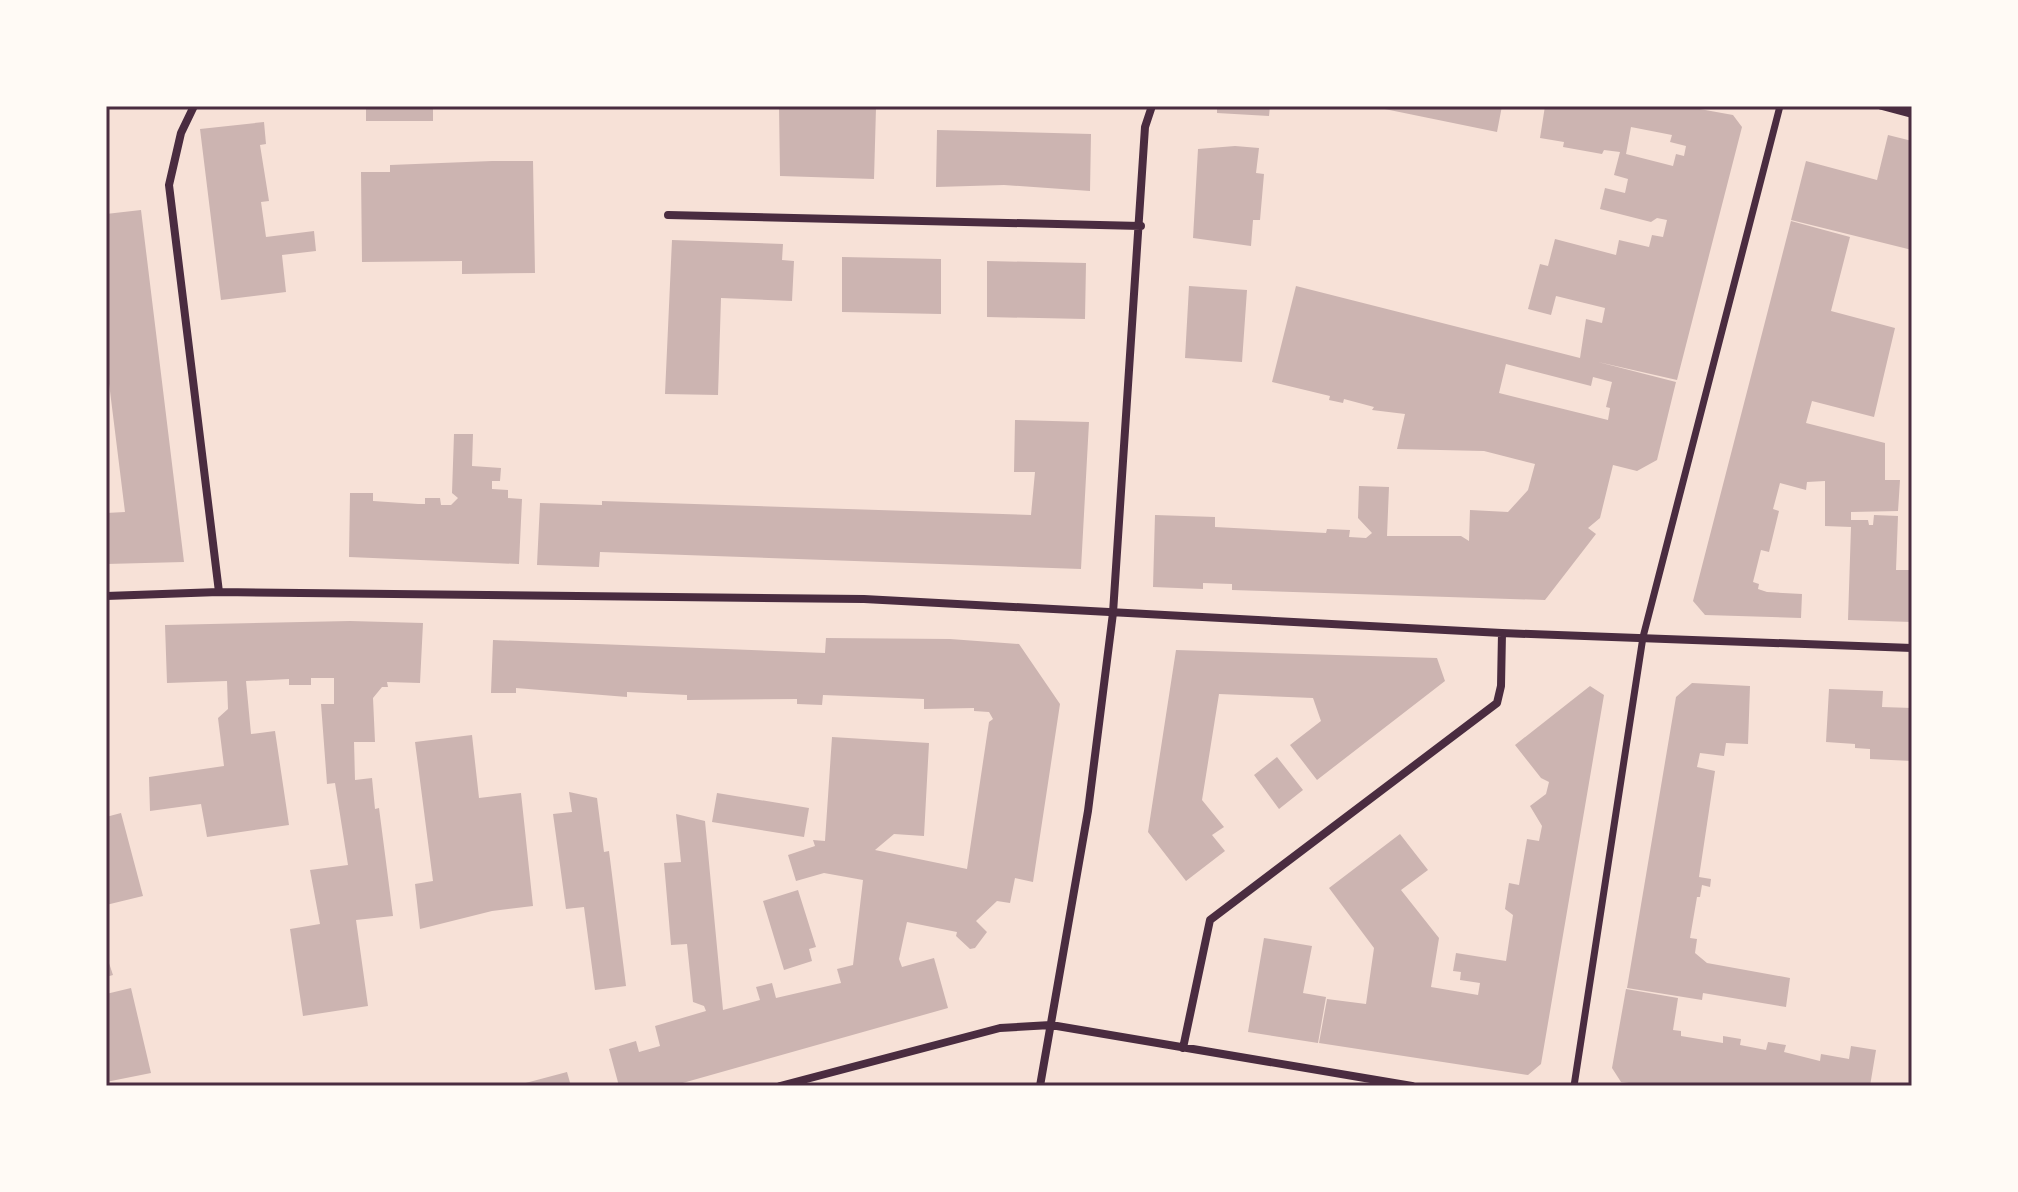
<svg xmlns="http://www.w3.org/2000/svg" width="2018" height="1192" viewBox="0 0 2018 1192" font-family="'Work Sans',sans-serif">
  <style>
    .building { fill: #ccb4b1; fill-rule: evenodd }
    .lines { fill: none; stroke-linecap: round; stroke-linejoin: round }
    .pedestrian { stroke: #4a2c40; stroke-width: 7 }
    .minor { stroke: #4a2c40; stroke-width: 8 }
    .neatline { fill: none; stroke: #4a2c40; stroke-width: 3 }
  </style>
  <rect width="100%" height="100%" fill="#f7e1d7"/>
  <path class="building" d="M366 106H433V121H366Z
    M779 106 876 108 874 179 780 176Z
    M1217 106H1270L1269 116 1217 113Z
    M1370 106H1502L1497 132Z
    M1545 106H1683L1733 115 1742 127 1677 380 1598 362 1676 382 1657 460 1637 471 1613 465 1600 518 1588 528 1596 534 1545 600 1232 590V584L1203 583V589L1153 587 1155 515 1215 517V527L1326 533 1327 529 1350 530 1349 537 1366 538 1372 533 1358 518 1359 486 1389 487 1387 536H1461L1469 541 1470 510 1508 512 1528 490 1535 464 1484 451 1397 449 1405 414 1372 410 1374 407 1344 399 1343 403 1329 400 1330 396 1272 382 1296 286 1580 358 1586 319 1602 323 1605 308 1556 296 1551 315 1528 309 1540 264 1548 266 1555 239 1616 255 1619 240 1649 247 1652 235 1663 237 1667 220 1657 218 1651 222 1600 209 1605 188 1625 193 1628 179 1614 175 1620 152 1604 150 1602 154 1563 147 1564 142 1540 138ZM1631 127 1672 135 1670 142 1686 146 1684 156 1676 154 1673 166 1626 154ZM1506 364 1591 386 1593 377 1612 382 1606 407 1610 408 1608 420 1499 393Z
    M264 122 266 144 260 145 269 201 261 202 266 237 314 231 316 251 282 255 286 292 221 300 200 129Z
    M937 130 1091 134 1090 191 1004 185 936 187Z
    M1888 135 1912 141V250L1791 220 1806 161 1877 180Z
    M1235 146 1259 148 1256 173 1264 174 1260 220H1253L1251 246 1193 238 1198 149Z
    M492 161H533L535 273 462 274V261L362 262 361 172H390V165Z
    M141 210 184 562 106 564V513L125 512 106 359V214Z
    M1791 221 1850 237 1831 311 1895 328 1874 417 1812 401 1806 423 1885 443V480H1900L1898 511 1851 512V520H1868L1869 525H1873L1874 515 1898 516 1896 570H1912V622L1848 620 1851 527 1825 526V481L1807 482 1806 490 1780 483 1773 509 1779 511 1769 552 1761 550 1753 582 1759 584 1758 589 1767 592 1802 594 1801 618 1705 615 1693 601Z
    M672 240 783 244 782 260 794 261 792 301 721 298 718 395 665 394Z
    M842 257 941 259V314L842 312Z
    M987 261 1086 263 1085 319 987 317Z
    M1189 286 1247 290 1242 362 1185 358Z
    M1015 420 1089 422 1081 569 600 552 599 567 537 565 540 503 602 505V501L1031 515 1035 472H1014Z
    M454 434H473L472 466 501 468 500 481H492V489L508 490V498L522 499 519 564 349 557 350 493H373V501L418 504H425V498H440L441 505H451L458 498 452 493Z
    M350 621 423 623 420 683 387 682 388 687H382L373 698 375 742H354L355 780 372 778 375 809 379 808 393 916 356 920 368 1006 303 1016 290 929 320 924 310 870 348 865 335 783 327 784 321 704H334V678H311V685H289V679L246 681 251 734 275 731 289 825 207 837 201 804 150 811 149 777 224 766 218 718 228 709 227 681 167 683 165 625Z
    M826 638 950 639 1019 644 1060 704 1033 882 1015 878 1010 903 997 901 976 921 987 932 975 948 970 949 956 936 957 932 907 922 899 959 902 967 934 958 948 1008 672 1086H619L609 1049 636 1041 639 1052 660 1046 655 1026 706 1011 704 1006 693 1002 687 944 671 945 664 863 681 862 676 814 705 821 723 1010 760 1000 756 987 772 983 776 998 841 983 837 969 853 965 863 880 824 873 796 881 788 855 815 846 813 840 825 841 832 737 929 743 924 836 894 834 875 850 967 869 989 722 993 719 989 712 974 711V708L924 709V699L823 695 822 705 797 704V699L687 700V695L627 692V697L516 688V693H491L493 640 825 653Z
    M1176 650 1437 658 1445 681 1317 780 1290 745 1321 721 1313 698 1219 694 1202 800 1224 827 1212 835 1225 851 1186 881 1148 832Z
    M1692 683 1750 686 1748 744 1726 743 1724 756 1700 753 1697 767 1715 771 1699 877 1711 879 1710 887 1702 885 1700 897H1697L1690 938 1697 939 1695 953 1707 963 1790 978 1786 1007 1703 993 1702 1000 1627 988 1676 697Z
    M1590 686 1604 695 1541 1064 1528 1075 1319 1043 1327 999 1366 1004 1374 948 1329 888 1400 834 1428 870 1401 890 1439 938 1431 987 1478 995 1480 983 1460 980 1461 972 1453 971 1456 953 1506 961 1513 915 1505 909 1509 883 1519 885 1527 839 1539 841 1542 826 1530 806 1546 794 1549 782 1541 778 1515 745Z
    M1829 689 1883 691 1882 707 1912 708V761L1870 759V749L1855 748V744L1826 742Z
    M472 735 479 798 521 793 533 906 492 911 420 929 415 884 433 881 415 742Z
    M1277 757 1303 790 1279 809 1254 775Z
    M569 792 597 798 604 852 609 851 626 986 595 990 584 907 566 909 553 814 572 812Z
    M717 793 809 808 804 837 712 822Z
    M121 813 143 896 106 905V817Z
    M798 890 816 947 809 949 812 961 784 970 763 901Z
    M1264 938 1312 946 1303 993 1326 997 1318 1043 1248 1032Z
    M106 954 113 975 106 977Z
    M131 988 151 1073 106 1082V994Z
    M1626 989 1678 998 1673 1030 1681 1031V1036L1723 1043V1036L1741 1039 1740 1045 1766 1050 1768 1042 1786 1045 1784 1052 1820 1061 1821 1054 1849 1059 1851 1046 1876 1050 1870 1086H1652L1621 1082 1612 1068Z
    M567 1072 571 1086H518V1085Z"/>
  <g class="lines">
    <path class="pedestrian" d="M1574 1086 1643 637 1780 106"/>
    <path class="minor" d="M194 106 181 133 169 185 219 592
      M1882 106 1912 114
      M668 215 1141 226
      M106 596 219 592 864 599 1502 633 1912 648
      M1183 1048 1210 920 1497 703 1501 686 1502 633
      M780 1086 1000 1028 1051 1025 1412 1086
      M1040 1086 1088 811 1113 613 1145 127 1152 106"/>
  </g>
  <rect width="2018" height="1192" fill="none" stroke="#fffaf5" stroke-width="216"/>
  <rect x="108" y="108" width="1802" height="976" class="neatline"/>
</svg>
